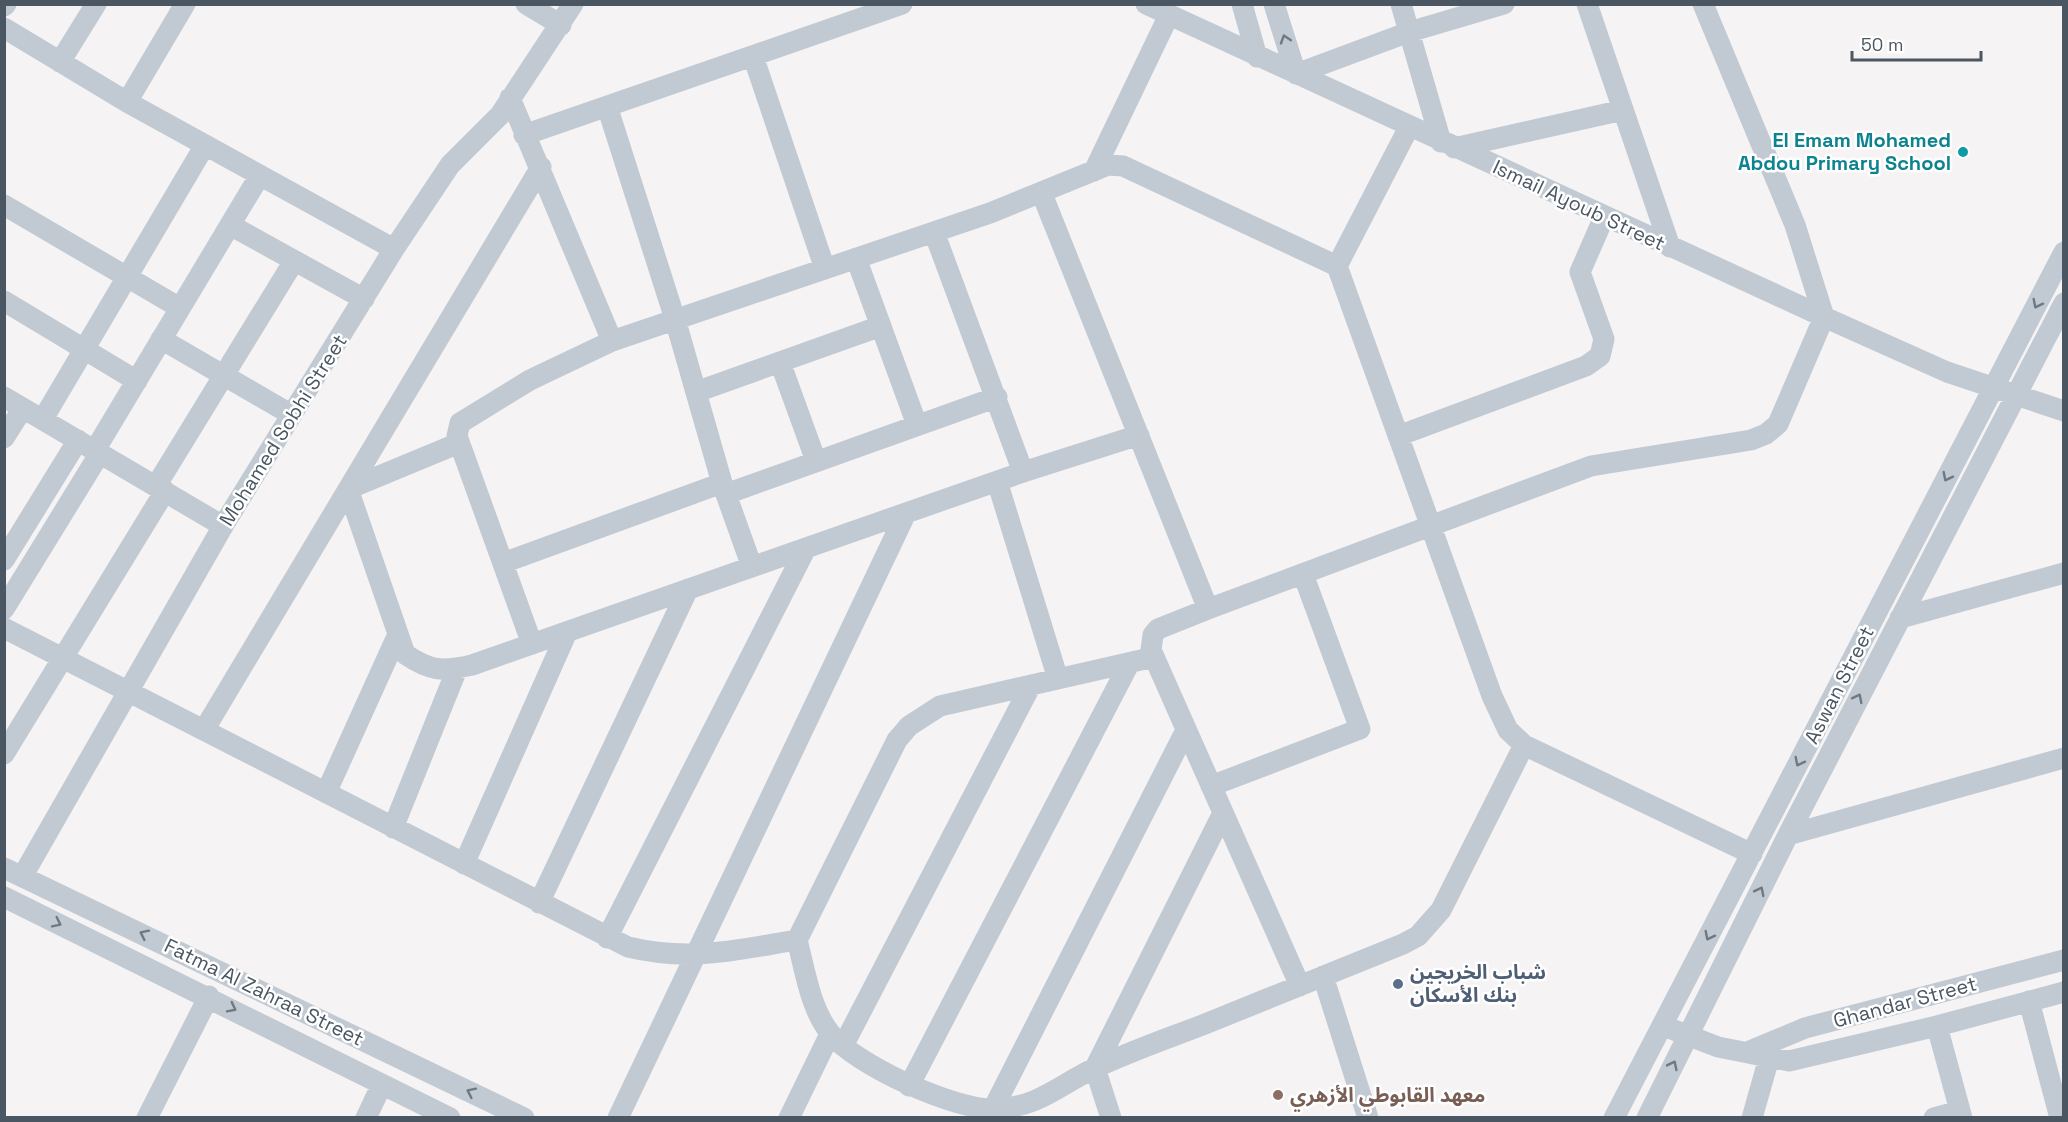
<svg xmlns="http://www.w3.org/2000/svg" width="2068" height="1122" viewBox="0 0 2068 1122" font-family="'Space Grotesk','Noto Sans Arabic',sans-serif">
  <style>
    .lines { fill: none; stroke-linecap: round; stroke-linejoin: round }
    .minor { stroke: #c1cad2; stroke-width: 21 }
    .oneway { stroke: #6e7983 }
    .culture-dot { fill: #0f9aa8; stroke: #fff; stroke-width: 2 }
    .service-dot { fill: #5c6f8a; stroke: #fff; stroke-width: 2 }
    .education-dot { fill: #8d6e63; stroke: #fff; stroke-width: 2 }
    .labels { text-anchor: middle; stroke-width: 5; stroke-linejoin: round; paint-order: stroke }
    .culture-label { font-size: 20px; font-weight: bold; fill: #0d838f; stroke: #fff; text-anchor: end }
    .street-label { font-size: 20px; fill: #4a5661; stroke: #fff }
    .service-label { font-size: 20px; font-weight: bold; fill: #4e5e75; stroke: #fff; text-anchor: start }
    .education-label { font-size: 20px; font-weight: bold; fill: #785e54; stroke: #fff; text-anchor: start }
  </style>
  <rect width="100%" height="100%" fill="#f5f3f3"/>
  <g class="lines">
    <path class="minor" d="M526 4 561 25
      M1146 4 1824 317 1947 372 2064 411
      M1242 4 1257 57
      M1274 4 1296 74 1409 32 1504 4
      M1401 4 1441 142
      M1587 4 1670 247
      M4 6 6 4
      M4 28 127 102 394 249
      M753 56 825 269
      M60 62 96 4
      M510 98 612 341
      M127 102 185 4
      M607 106 675 319 722 483 752 567
      M524 135 902 4
      M1454 148 1623 110
      M1094 171 1169 15
      M1042 194 1208 609
      M4 205 180 308
      M230 225 364 299
      M934 232 1023 472
      M856 258 917 425
      M1337 266 1409 127
      M4 301 137 381
      M161 339 292 415
      M780 362 816 461
      M696 392 881 326
      M4 397 223 526
      M43 419 205 145
      M1398 436 1586 366 1600 356 1604 339 1580 272 1604 217
      M4 438 23 408
      M459 443 348 489 405 654C430 671 442 672 472 665L1023 472 1139 435
      M95 450 260 175
      M997 481 1058 679
      M156 486 294 261
      M726 494 997 397
      M4 560 78 440
      M503 563 722 483
      M4 609 100 453
      M1900 618 2064 573
      M4 628 628 947C691 962 735 950 797 940
      M532 644 457 436 460 423 530 380 612 341 990 213 1108 165 1123 166 1337 266 1492 696 1508 730 1524 745 1752 854
      M1154 657 940 706 909 726 897 740 797 940C805 970 810 1008 830 1033 855 1065 956 1111 996 1109 1039 1107 1059 1085 1095 1068 1131 1051 1169 1038 1205 1024 1271 998 1337 971 1403 944L1418 936 1441 910 1524 745
      M204 730 541 167
      M4 754 165 491
      M1211 786 1360 729 1303 574
      M326 793 398 634
      M393 828 457 669
      M1788 835 2064 758
      M464 864 567 632
      M4 868 524 1118
      M22 877 223 526 394 249 450 165 500 115 573 4
      M4 897 450 1118
      M539 903 688 589
      M607 938 806 548
      M1323 976 1368 1118
      M1300 986 1151 650 1153 635 1158 629 1208 609 1591 466 1751 440 1766 434 1778 424 1824 317 1795 225 1703 4
      M2029 1001 2060 1118
      M1937 1026 1962 1118
      M1674 1030 1718 1047 1789 1061 1937 1026 2064 992
      M843 1046 1031 685
      M1750 1051 1805 1028 2064 960
      M909 1086 1129 664
      M993 1109 1185 732
      M147 1118 209 996
      M366 1118 382 1084
      M618 1118 906 513
      M789 1118 830 1034
      M1111 1118 1095 1068 1223 813
      M1614 1118 2064 252
      M1647 1118 1788 835 2064 303
      M1752 1118 1769 1058
      M1934 1118 1960 1111"/>
  </g>
  <defs><path id="oneway-chevron" d="M-2-3.5L2.5 0L-2 3.5" fill="none" stroke-width="1.6" stroke-linecap="round" stroke-linejoin="round" transform="scale(1.5)"/></defs>
  <g class="oneway">
    <use href="#oneway-chevron" transform="translate(1285 39) rotate(-108)"/>
    <use href="#oneway-chevron" transform="translate(2037 304) rotate(117)"/>
    <use href="#oneway-chevron" transform="translate(1947 477) rotate(117)"/>
    <use href="#oneway-chevron" transform="translate(1858 698) rotate(-63)"/>
    <use href="#oneway-chevron" transform="translate(1799 762) rotate(117)"/>
    <use href="#oneway-chevron" transform="translate(1760 891) rotate(-63)"/>
    <use href="#oneway-chevron" transform="translate(57 923) rotate(26)"/>
    <use href="#oneway-chevron" transform="translate(144 934) rotate(-154)"/>
    <use href="#oneway-chevron" transform="translate(1709 936) rotate(117)"/>
    <use href="#oneway-chevron" transform="translate(232 1008) rotate(27)"/>
    <use href="#oneway-chevron" transform="translate(1673 1065) rotate(-64)"/>
    <use href="#oneway-chevron" transform="translate(471 1092) rotate(-154)"/>
  </g>
  <circle class="culture-dot" cx="1963" cy="152" r="6"/>
  <circle class="service-dot" cx="1398" cy="984" r="6"/>
  <circle class="education-dot" cx="1278" cy="1095" r="6"/>
  <g class="labels">
    <g class="culture-label">
      <text x="1951" y="147">El Emam Mohamed<tspan x="1951" dy="23">Abdou Primary School</tspan></text>
    </g>
    <g class="street-label">
      <text transform="translate(1579 205) rotate(25)" y="7">Ismail Ayoub Street</text>
      <text transform="translate(283 430) rotate(-58)" y="7">Mohamed Sobhi Street</text>
      <text transform="translate(1839 685) rotate(-63)" y="7">Aswan Street</text>
      <text transform="translate(264 992) rotate(26)" y="7">Fatma Al Zahraa Street</text>
      <text transform="translate(1905 1002) rotate(-15)" y="7">Ghandar Street</text>
    </g>
    <g class="service-label">
      <text x="1410" y="979">شباب الخريجين<tspan x="1410" dy="23">بنك الأسكان</tspan></text>
    </g>
    <g class="education-label">
      <text x="1290" y="1102">معهد القابوطي الأزهري</text>
    </g>
  </g>
  <rect width="2068" height="1122" fill="none" stroke="#4a5661" stroke-width="12"/>
  <path d="M1852 51v9h129v-9" fill="none" stroke="#4a5661" stroke-width="3"/>
  <text x="1861" y="51" font-size="18" fill="#4a5661" stroke="#ffffff" stroke-width="4.5" paint-order="stroke">50 m</text>
</svg>
